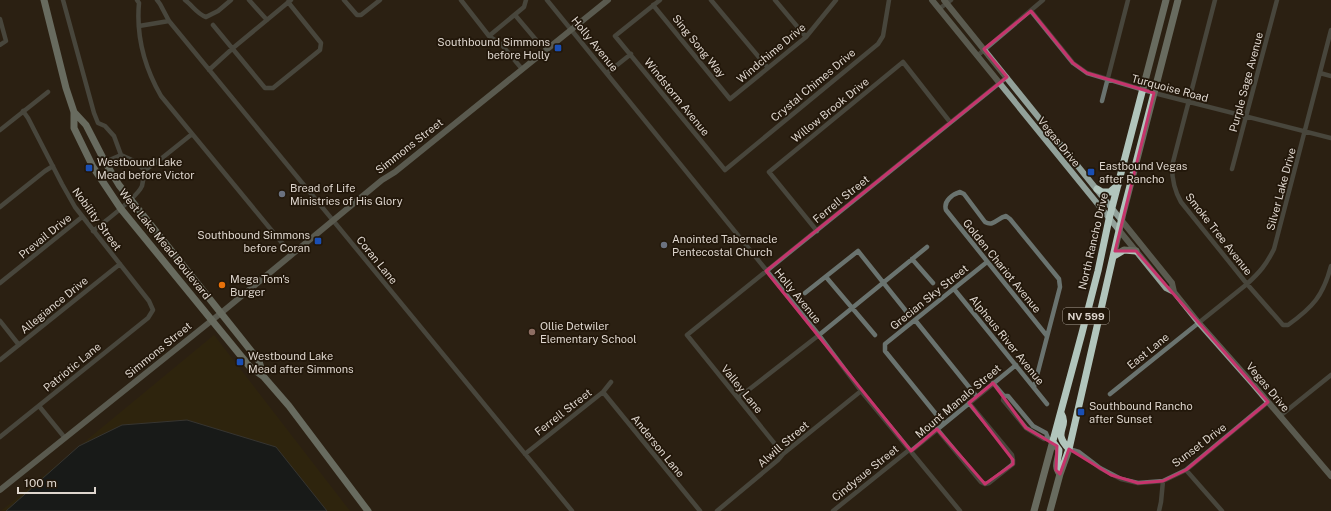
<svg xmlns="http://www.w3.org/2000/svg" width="1331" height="511" viewBox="0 0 1331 511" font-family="'Public Sans',sans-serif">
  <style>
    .sand { fill: #322908 }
    .water { fill: #001220; stroke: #434d54 }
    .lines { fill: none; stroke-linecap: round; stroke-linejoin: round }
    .street { stroke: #6a736f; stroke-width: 4.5 }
    .secondary { stroke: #92a19a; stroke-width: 6 }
    .primary { stroke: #b1c5bc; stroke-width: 7 }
    .marked { fill: none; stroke: #c6346c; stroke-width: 3; stroke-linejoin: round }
    .transit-dot { fill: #1a4fb4; stroke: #22170a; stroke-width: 1.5 }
    .worship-dot { fill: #6b7280; stroke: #22170a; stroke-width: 1.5 }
    .food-dot { fill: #e8710a; stroke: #22170a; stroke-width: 1.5 }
    .education-dot { fill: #8d6e63; stroke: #22170a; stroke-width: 1.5 }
    .labels { text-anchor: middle; stroke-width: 3.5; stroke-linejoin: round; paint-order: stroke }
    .shield { fill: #22170a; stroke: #a69d93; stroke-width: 1 }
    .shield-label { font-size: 10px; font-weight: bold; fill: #ded6ce }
    .poi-label { font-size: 11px; fill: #ded6ce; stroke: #22170a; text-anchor: start }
    .street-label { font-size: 11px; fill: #ded6ce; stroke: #22170a }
  </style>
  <rect width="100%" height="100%" fill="#2c2013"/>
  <path class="sand" d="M214 335 350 511H327L276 447 187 420 122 425 79 446 6 511H1Z"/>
  <path class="water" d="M187 420 276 447 327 511H6L79 446 122 425Z"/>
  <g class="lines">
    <path class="street" d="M63 0 94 113 98 123 105 126 114 136 121 155 105 162
      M137 0 139 3C136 36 145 68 161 96L287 249 296 251
      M157 0 160 4 169 21 572 511
      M185 0C193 6 197 14 206 17L218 11 231 0
      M249 0 267 20
      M344 0 357 15H361L380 0
      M461 0 489 36 501 44 522 69
      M547 0 819 335 861 391 960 511
      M660 0 615 36 725 170 878 44 883 36 889 0
      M711 0 768 68
      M775 0 806 37
      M1215 0 1172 166C1172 179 1174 190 1181 202L1247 284 1283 325H1288C1313 307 1323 296 1331 266
      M653 5 730 99 806 37 836 0
      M939 9 951 0
      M1031 11 1073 63 1087 73 1154 93 1331 138
      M515 15 537 41
      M0 19 6 41 0 45
      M213 25 265 88H273L320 50 321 43 288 2
      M139 26 169 21
      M489 36 524 7 526 0
      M977 56 1043 0
      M209 70 233 48 291 0
      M607 73 631 54
      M1320 73 1331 76
      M1102 101 1128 0
      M0 130 48 92
      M121 155 132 160 145 170
      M1232 169 1277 0
      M0 207 45 171 53 166
      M93 231C104 222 137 198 142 186 143 181 144 175 145 170L157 162 192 134
      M817 231 769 172 903 62 950 122
      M912 259 933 283
      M826 277 875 335
      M0 283 82 217
      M954 289 1047 404
      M805 293 858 251 906 311
      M915 320 977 397
      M0 321 19 345
      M0 360 120 264
      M993 383 1004 396H1008L1033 426 1046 433 1048 438 1053 442
      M1034 387 1060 287 1059 279 1010 219 1006 216C997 218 994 227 985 222L964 194 960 192C953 194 943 201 946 210L1047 336
      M603 392 700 511
      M1110 394 1247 284C1260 272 1266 265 1274 249L1331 30
      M1004 396 1003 400 1026 428 1044 439 1048 438
      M738 398 819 335 927 247
      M39 406 65 438
      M1280 416 1331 375
      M944 424 885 351V344L987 262
      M937 429 981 482 985 484 989 483 1013 464V460L1012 455 969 403
      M0 437 148 318 153 310 149 301 75 207 62 184 28 118 23 111
      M1069 449 1079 452 1100 468 1121 479 1138 483 1163 481 1186 470 1268 402
      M911 451 1016 365
      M525 454 603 392 611 382
      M783 454 687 335 1007 77
      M1186 470 1222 511
      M717 511 778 460 783 454 861 391
      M833 511 909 450
      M1159 511 1161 502 1163 481"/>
    <path class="secondary" d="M932 0 1166 288 1174 292
      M944 0 1172 283 1174 292 1198 322 1252 383 1331 476
      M0 490 221 313 382 180 395 172 608 0"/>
    <path class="primary" d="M44 0 66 88 74 112V128L93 167 121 209 250 367 263 376 289 406 368 511
      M74 112 86 125 105 162 119 185 259 361 263 376
      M1097 189 1102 192H1110L1118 185
      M1114 256 1124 250 1136 251
      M1061 413C1070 428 1051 431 1069 449
      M1053 442 1059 450C1059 459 1053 466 1060 474
      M1034 511 1082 333 1098 271 1109 219 1166 0
      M1050 511 1060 474 1069 449 1123 213 1178 0"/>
  </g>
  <path d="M0 0H1331V511H0ZM1031 11 1073 63 1087 73 1154 93 1115 251H1136L1268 402 1186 470 1163 481 1138 483 1111 475 1069 449 1060 474 1056 470 1057 446 1026 428 993 383 969 403 1013 460V464L985 484 937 429 911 451 766 271 1007 77 984 49Z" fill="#2c2013" fill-opacity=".55" fill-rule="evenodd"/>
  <path class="marked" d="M1031 11 1073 63 1087 73 1154 93 1115 251H1136L1268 402 1186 470 1163 481 1138 483 1111 475 1069 449 1060 474 1056 470 1057 446 1026 428 993 383 969 403 1013 460V464L985 484 937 429 911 451 766 271 1007 77 984 49Z"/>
  <g class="transit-dot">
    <rect x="554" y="44" width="8" height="8" rx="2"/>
    <rect x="85" y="164" width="8" height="8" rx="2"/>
    <rect x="1087" y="168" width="8" height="8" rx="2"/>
    <rect x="314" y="237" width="8" height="8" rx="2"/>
    <rect x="236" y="358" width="8" height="8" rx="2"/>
    <rect x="1077" y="408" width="8" height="8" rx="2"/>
  </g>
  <g class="worship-dot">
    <circle cx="282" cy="194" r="4"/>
    <circle cx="664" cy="245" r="4"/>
  </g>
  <circle class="food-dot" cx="222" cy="285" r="4"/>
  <circle class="education-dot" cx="532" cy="332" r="4"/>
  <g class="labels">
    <rect class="shield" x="1063" y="308" width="46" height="16" rx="3"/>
    <g class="shield-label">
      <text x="1086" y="320">NV 599</text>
    </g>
    <g class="poi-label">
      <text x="550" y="46" text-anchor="end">Southbound Simmons<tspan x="550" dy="13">before Holly</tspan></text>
      <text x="97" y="166">Westbound Lake<tspan x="97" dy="13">Mead before Victor</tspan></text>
      <text x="1099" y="170">Eastbound Vegas<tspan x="1099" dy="13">after Rancho</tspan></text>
      <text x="290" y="192">Bread of Life<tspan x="290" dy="13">Ministries of His Glory</tspan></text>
      <text x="310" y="239" text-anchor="end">Southbound Simmons<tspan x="310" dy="13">before Coran</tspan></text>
      <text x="672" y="243">Anointed Tabernacle<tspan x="672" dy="13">Pentecostal Church</tspan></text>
      <text x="230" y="283">Mega Tom's<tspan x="230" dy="13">Burger</tspan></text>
      <text x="540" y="330">Ollie Detwiler<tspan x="540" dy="13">Elementary School</tspan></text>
      <text x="248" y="360">Westbound Lake<tspan x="248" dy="13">Mead after Simmons</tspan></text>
      <text x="1089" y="410">Southbound Rancho<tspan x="1089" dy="13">after Sunset</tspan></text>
    </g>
    <g class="street-label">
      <text transform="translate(595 44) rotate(51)" y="4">Holly Avenue</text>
      <text transform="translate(699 46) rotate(51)" y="4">Sing Song Way</text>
      <text transform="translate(771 53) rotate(-40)" y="4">Windchime Drive</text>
      <text transform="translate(1246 82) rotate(-75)" y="4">Purple Sage Avenue</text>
      <text transform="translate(813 85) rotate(-40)" y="4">Crystal Chimes Drive</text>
      <text transform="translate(1170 88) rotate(15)" y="4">Turquoise Road</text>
      <text transform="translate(677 97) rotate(51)" y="4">Windstorm Avenue</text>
      <text transform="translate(830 110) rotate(-39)" y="4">Willow Brook Drive</text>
      <text transform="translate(1059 142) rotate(51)" y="4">Vegas Drive</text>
      <text transform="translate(409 146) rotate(-38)" y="4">Simmons Street</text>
      <text transform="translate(1281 189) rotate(-75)" y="4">Silver Lake Drive</text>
      <text transform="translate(841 199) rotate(-39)" y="4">Ferrell Street</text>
      <text transform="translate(97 219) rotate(54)" y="4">Nobility Street</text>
      <text transform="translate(1219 234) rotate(52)" y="4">Smoke Tree Avenue</text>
      <text transform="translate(45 236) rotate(-39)" y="4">Prevail Drive</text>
      <text transform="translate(1093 241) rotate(-77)" y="4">North Rancho Drive</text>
      <text transform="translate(165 244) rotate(51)" y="4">West Lake Mead Boulevard</text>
      <text transform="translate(377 260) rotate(51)" y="4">Coran Lane</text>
      <text transform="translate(1002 266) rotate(51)" y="4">Golden Chariot Avenue</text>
      <text transform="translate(798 296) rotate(51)" y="4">Holly Avenue</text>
      <text transform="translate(929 297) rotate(-39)" y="4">Grecian Sky Street</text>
      <text transform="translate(54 305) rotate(-39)" y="4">Allegiance Drive</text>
      <text transform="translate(1007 340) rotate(51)" y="4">Alpheus River Avenue</text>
      <text transform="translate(158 350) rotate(-39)" y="4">Simmons Street</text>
      <text transform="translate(1148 351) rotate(-39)" y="4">East Lane</text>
      <text transform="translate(72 367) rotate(-39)" y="4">Patriotic Lane</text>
      <text transform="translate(1268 387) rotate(50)" y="4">Vegas Drive</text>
      <text transform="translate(742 389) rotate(51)" y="4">Valley Lane</text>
      <text transform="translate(958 401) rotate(-40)" y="4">Mount Manalo Street</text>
      <text transform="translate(563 412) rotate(-38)" y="4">Ferrell Street</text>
      <text transform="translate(783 444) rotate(-41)" y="4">Alwill Street</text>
      <text transform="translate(1199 445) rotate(-37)" y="4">Sunset Drive</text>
      <text transform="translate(658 446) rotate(51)" y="4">Anderson Lane</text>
      <text transform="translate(865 473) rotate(-39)" y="4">Cindysue Street</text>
    </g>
  </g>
  <path d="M18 487v6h77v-6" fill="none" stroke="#ded6ce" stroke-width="2"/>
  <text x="24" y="487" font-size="12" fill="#ded6ce" stroke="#22170a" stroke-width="3" paint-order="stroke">100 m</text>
</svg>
